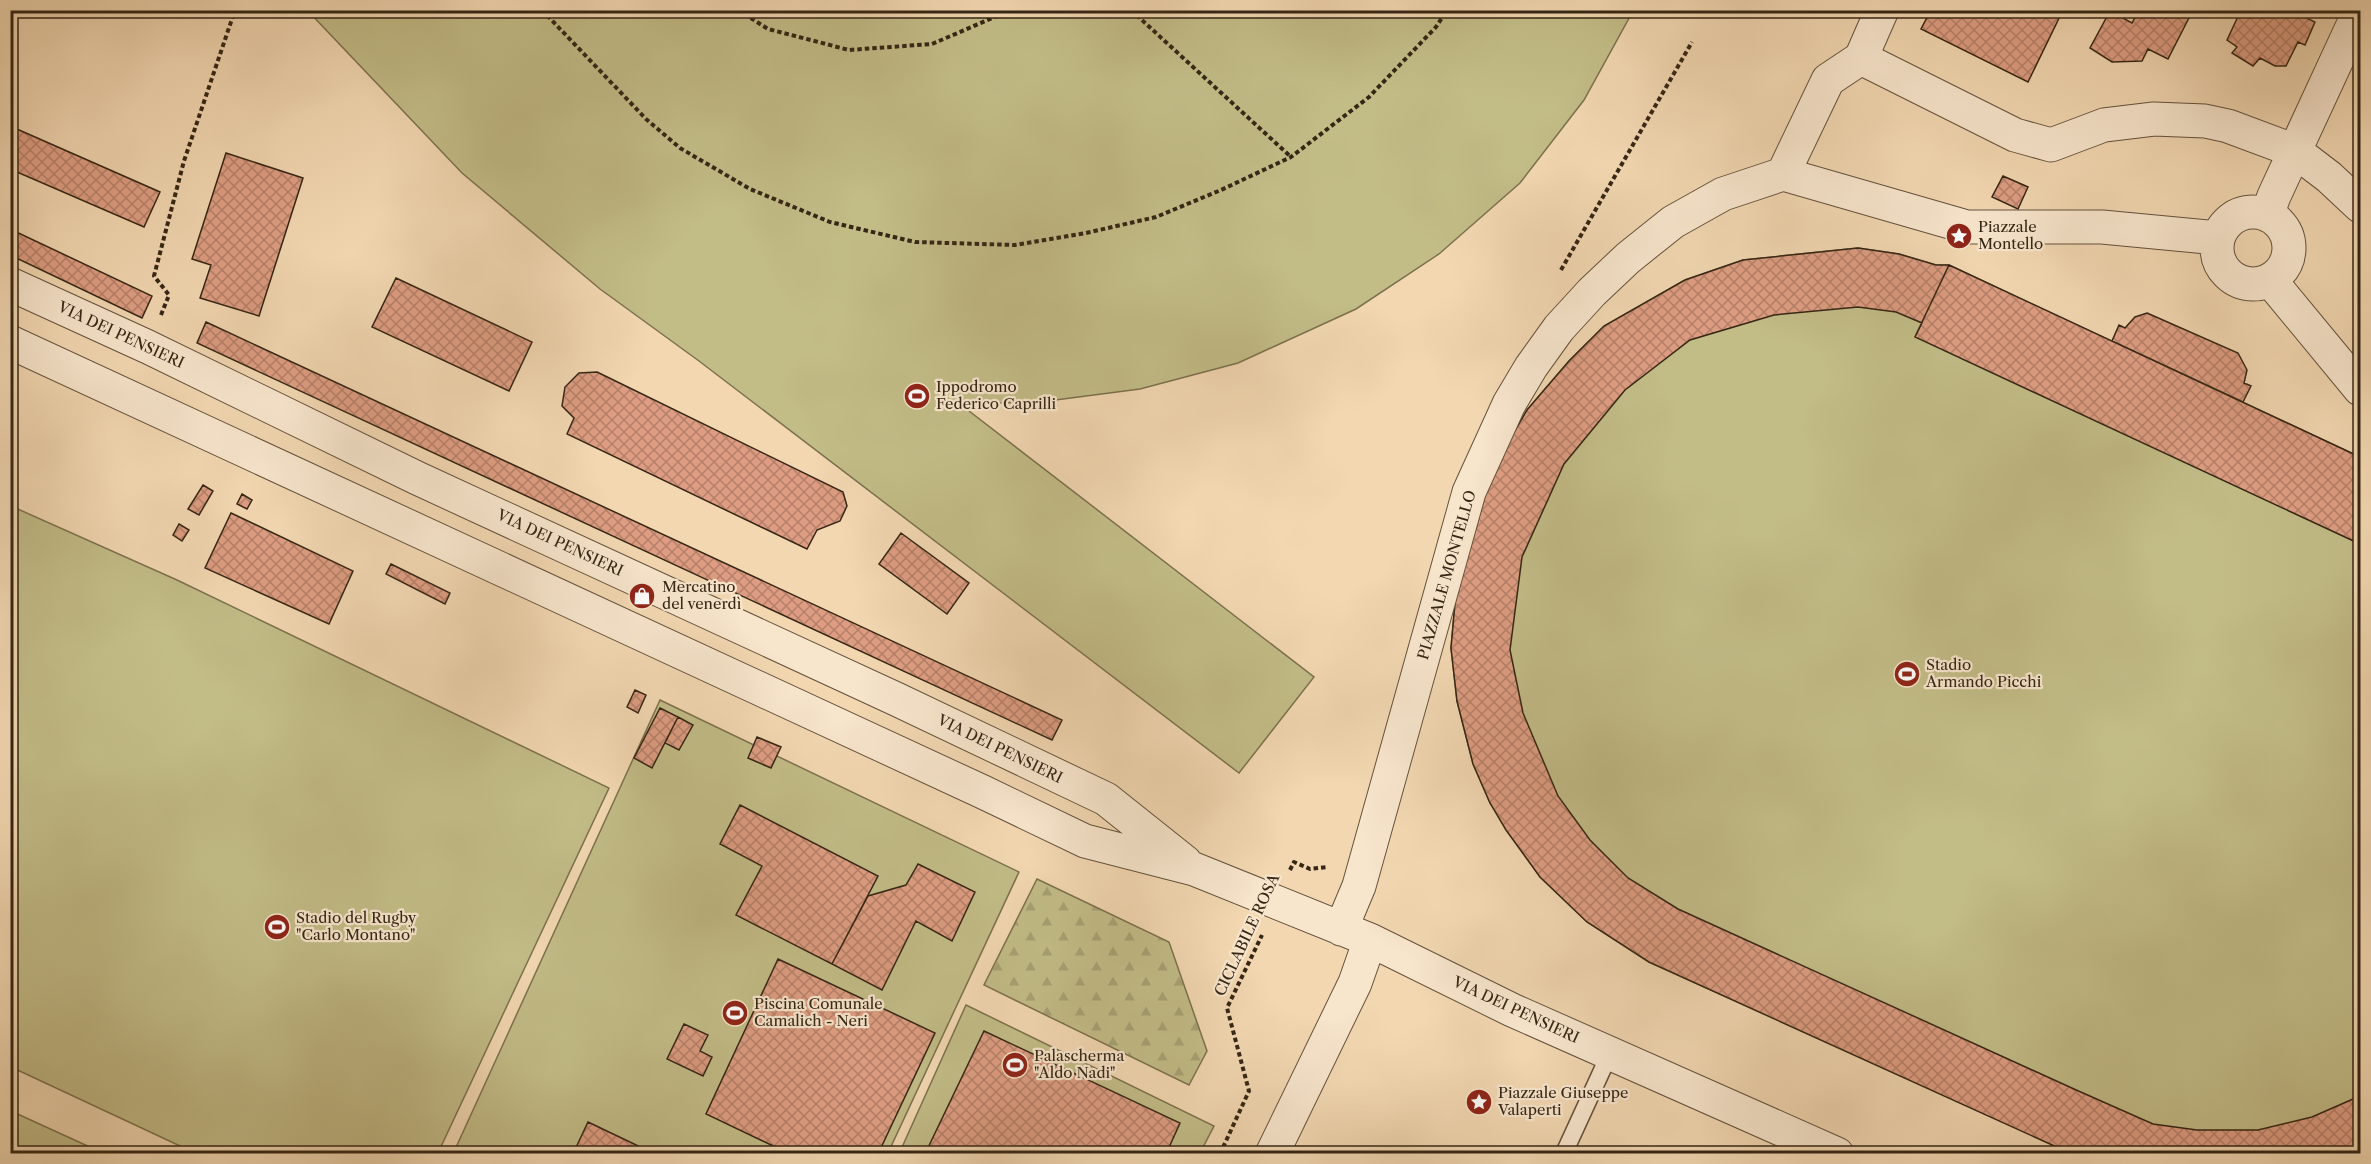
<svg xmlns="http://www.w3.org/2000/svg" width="2371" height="1164" viewBox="0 0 2371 1164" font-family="'Libre Caslon Text',serif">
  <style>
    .grass { fill: #c2bc87; stroke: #7c714e; stroke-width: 1.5 }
    .forest { fill: url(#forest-firs); stroke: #7c714e; stroke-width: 1.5 }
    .building { fill: url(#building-cross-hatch); stroke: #352615; stroke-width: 1.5 }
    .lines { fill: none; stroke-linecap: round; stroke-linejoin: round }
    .lane-casing { stroke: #64523c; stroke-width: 19 }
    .street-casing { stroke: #64523c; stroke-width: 35 }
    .path { stroke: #352615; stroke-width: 4; stroke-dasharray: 4.5 3; stroke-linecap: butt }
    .lane { stroke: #f7e5cc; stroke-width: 16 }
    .street { stroke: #f7e5cc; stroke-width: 33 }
    .labels { text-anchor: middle; stroke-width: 4.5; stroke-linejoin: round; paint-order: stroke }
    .poi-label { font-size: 15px; fill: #352615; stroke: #f7e5cc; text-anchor: start }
    .street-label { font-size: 15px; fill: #352615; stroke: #f7e5cc }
  </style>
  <defs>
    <pattern id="forest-firs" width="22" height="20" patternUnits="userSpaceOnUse" patternTransform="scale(1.5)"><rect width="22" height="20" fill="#c2bc87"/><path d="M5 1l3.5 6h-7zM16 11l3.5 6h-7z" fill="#a7a174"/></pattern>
    <pattern id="building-cross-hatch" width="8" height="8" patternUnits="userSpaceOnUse" patternTransform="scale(1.5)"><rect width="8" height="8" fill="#de9d82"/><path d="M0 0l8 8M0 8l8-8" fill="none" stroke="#b58069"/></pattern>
  </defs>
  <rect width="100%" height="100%" fill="#f2d7b1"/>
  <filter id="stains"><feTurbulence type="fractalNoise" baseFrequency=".00333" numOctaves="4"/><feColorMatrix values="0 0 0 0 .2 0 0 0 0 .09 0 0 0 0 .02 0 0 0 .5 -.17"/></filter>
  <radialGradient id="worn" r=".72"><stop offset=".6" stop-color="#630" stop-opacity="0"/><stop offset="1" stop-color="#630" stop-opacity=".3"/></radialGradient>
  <path class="grass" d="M308 11H1633L1584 100 1520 183 1439 254 1356 309 1238 363 1140 389 1040 402 960 404 1314 677 1239 773 699 361 600 289 462 173Z
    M1858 248 1899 254 1936 265H1949L2360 457V1153H2072L1649 962 1587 922 1540 877 1490 803 1473 764 1457 701 1451 648 1456 592 1494 466 1527 410 1569 361 1604 326 1685 280 1743 260Z
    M11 506 177 580 609 788 438 1153H195L11 1067Z
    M660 700 1019 872 888 1153 453 1154Z
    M966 1005 1214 1126 1200 1153 899 1154Z
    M10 1111H11L103 1153 18 1154 11 1151Z"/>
  <path class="forest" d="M1037 879 1169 942 1207 1051 1189 1085 984 985Z"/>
  <path class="building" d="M1931 10H2063L2028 82 1921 29Z
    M2139 10H2193L2168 59 2148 49 2142 61 2112 62 2090 48 2110 11 2132 23Z
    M2241 10H2290L2315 22 2305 45 2298 42 2286 66H2275L2260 58 2253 66 2232 53 2237 47 2227 40Z
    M10 126 160 192 144 227 10 169Z
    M226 153 303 178 259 316 200 298 211 265 192 259Z
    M2003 176 2028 187 2018 209 1992 197Z
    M10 229 152 296 142 318 10 255Z
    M1858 248 1899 254 1936 265H1949L2360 457V544L1915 337 1922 323 1896 312 1858 307 1774 315 1690 340 1625 390 1564 464 1522 557 1510 650 1523 713 1558 796 1590 840 1628 878 1678 909 2074 1089 2153 1124 2197 1130H2258L2312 1117 2360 1096V1154H2072L1649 962 1587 922 1540 877 1506 830 1490 803 1473 764 1457 701 1451 648 1456 592 1494 466 1527 410 1569 361 1604 326 1685 280 1743 260Z
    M1949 265 2360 457V544L1915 337Z
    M396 278 532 342 509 391 372 327Z
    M2147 313 2238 353 2247 370 2244 383 2251 386 2243 402 2112 341 2119 325 2125 328 2135 317Z
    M206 322 1062 720 1052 740 197 343Z
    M597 372 843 492 847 506 840 521 817 530 807 549 567 434 574 418 562 406 565 387 579 373Z
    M203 485 213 491 199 515 188 509Z
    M242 494 252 500 247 509 237 504Z
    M231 513 353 571 329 624 205 568Z
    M179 524 189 530 182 541 173 535Z
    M901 533 969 583 947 614 879 564Z
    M391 564 450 593 445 604 386 574Z
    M635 690 646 695 638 713 627 707Z
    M660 708 678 717 652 768 634 758Z
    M678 717 693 725 679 750 665 743Z
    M757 737 781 747 771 768 748 758Z
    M740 805 878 876 832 964 736 915 762 866 720 844Z
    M918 864 975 892 952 941 916 921 882 990 832 964 868 896 906 885Z
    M778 959 935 1033 878 1154H790L706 1114Z
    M684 1024 708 1035 700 1051 712 1057 703 1076 667 1059Z
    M984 1031 1180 1123 1166 1154H925Z
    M588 1122 655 1154H573Z"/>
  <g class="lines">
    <defs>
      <path id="lane" d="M1566 1149 1610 1053"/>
      <path id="street" d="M1861 58 2015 135 2051 145 2104 125 2154 119 2205 121 2228 126 2295 151 2329 177 2360 206
        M1861 58 1882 10
        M1783 174 1967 227H2102L2218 238
        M2217 248a36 36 0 1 1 72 0a36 36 0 1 1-72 0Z
        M2267 215 2274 196 2360 10
        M2270 280 2360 389
        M10 284 148 347 417 478 896 699 1106 799 1185 862
        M10 342 983 792 1085 841 1194 869 1370 940 1512 1010 1837 1154
        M1341 929 1359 886 1469 492 1509 404 1531 367 1559 328 1592 292 1628 258 1673 222 1723 194 1783 174 1828 80 1861 58
        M1272 1154 1355 983 1370 940"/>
    </defs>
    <use href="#lane" class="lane-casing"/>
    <use href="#street" class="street-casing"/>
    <path class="path" d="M542 10 646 119 680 148 750 189 830 222 915 242 1015 245 1086 233 1156 217 1221 190 1291 157 1369 97 1436 27 1447 10
      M738 10 768 29 849 50 932 44 1011 10
      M1131 10 1291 157
      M1561 270 1692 42
      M161 315 169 295 154 276 184 161 235 10
      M1290 870 1294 862 1310 869 1327 867
      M1220 1154 1249 1091 1227 1008 1262 935"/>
    <use href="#lane" class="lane"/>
    <use href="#street" class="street"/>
  </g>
  <defs>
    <symbol id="sight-disc" viewBox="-11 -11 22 22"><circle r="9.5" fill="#8f2418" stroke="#f7e5cc"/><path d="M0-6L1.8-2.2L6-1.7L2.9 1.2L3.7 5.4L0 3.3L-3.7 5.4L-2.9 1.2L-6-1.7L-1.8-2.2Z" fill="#fff"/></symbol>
    <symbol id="stadium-disc" viewBox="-11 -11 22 22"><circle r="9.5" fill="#8f2418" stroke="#f7e5cc"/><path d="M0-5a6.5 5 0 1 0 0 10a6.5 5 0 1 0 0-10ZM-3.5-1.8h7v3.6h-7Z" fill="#fff"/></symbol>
    <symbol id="shop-disc" viewBox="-11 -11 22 22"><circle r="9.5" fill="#8f2418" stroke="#f7e5cc"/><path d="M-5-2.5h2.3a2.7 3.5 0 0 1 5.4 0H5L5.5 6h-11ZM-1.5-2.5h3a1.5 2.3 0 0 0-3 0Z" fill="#fff"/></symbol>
  </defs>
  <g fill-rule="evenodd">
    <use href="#sight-disc" x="1944" y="221" width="30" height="30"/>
    <use href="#stadium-disc" x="902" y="381" width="30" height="30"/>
    <use href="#shop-disc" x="627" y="581" width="30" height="30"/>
    <use href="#stadium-disc" x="1892" y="659" width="30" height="30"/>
    <use href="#stadium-disc" x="262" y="912" width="30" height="30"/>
    <use href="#stadium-disc" x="720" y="998" width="30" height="30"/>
    <use href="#stadium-disc" x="1000" y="1050" width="30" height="30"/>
    <use href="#sight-disc" x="1464" y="1087" width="30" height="30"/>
  </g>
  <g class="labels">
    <g class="poi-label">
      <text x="1978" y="232">Piazzale<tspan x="1978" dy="17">Montello</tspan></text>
      <text x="936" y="392">Ippodromo<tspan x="936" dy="17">Federico Caprilli</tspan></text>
      <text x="662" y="592">Mercatino<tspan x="662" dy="17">del venerdì</tspan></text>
      <text x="1926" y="670">Stadio<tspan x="1926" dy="17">Armando Picchi</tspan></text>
      <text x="296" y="923">Stadio del Rugby<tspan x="296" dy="17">"Carlo Montano"</tspan></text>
      <text x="754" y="1009">Piscina Comunale<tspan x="754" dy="17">Camalich - Neri</tspan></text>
      <text x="1034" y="1061">Palascherma<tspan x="1034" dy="17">"Aldo Nadi"</tspan></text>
      <text x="1498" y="1098">Piazzale Giuseppe<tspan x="1498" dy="17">Valaperti</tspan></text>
    </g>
    <g class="street-label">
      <text transform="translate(121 335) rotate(25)" y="5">VIA DEI PENSIERI</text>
      <text transform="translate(560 543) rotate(25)" y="5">VIA DEI PENSIERI</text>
      <text transform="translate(1447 575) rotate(-74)" y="5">PIAZZALE MONTELLO</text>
      <text transform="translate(1000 749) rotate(26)" y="5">VIA DEI PENSIERI</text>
      <text transform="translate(1247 935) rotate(-65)" y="5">CICLABILE ROSA</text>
      <text transform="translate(1516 1010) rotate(25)" y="5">VIA DEI PENSIERI</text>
    </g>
  </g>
  <rect width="2371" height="1164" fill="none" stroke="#f2d7b1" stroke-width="36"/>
  <rect x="12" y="12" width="2347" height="1140" fill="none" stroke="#352615" stroke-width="3"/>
  <rect x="18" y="18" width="2335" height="1128" fill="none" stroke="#352615" stroke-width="1.5"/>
  <rect width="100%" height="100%" filter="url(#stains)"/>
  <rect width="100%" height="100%" fill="url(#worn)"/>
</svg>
